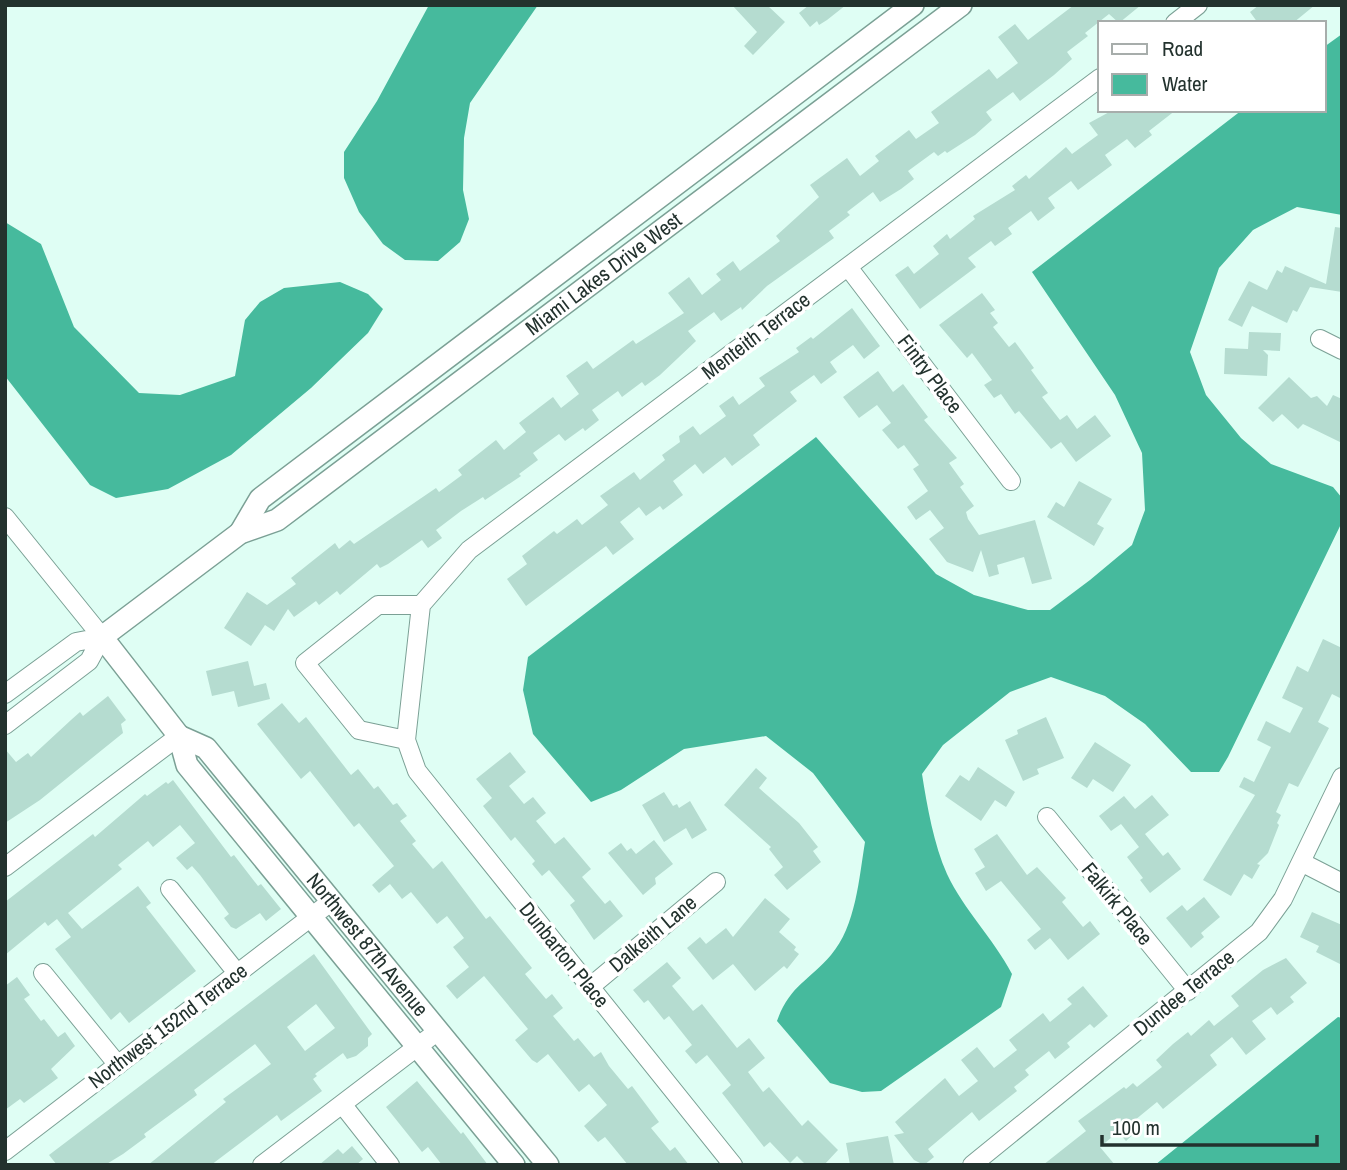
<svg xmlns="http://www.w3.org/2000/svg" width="1347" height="1170" viewBox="0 0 1347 1170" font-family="'Archivo Narrow',sans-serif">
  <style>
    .water { fill: #46ba9d }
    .building { fill: #b5dcd0; fill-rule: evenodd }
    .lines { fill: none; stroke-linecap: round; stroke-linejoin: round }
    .minor-casing { stroke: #7ba095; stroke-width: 20 }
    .major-casing { stroke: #7ba095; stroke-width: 24 }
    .minor { stroke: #fff; stroke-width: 18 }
    .major { stroke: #fff; stroke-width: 21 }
    .labels { text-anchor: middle; stroke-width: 7; stroke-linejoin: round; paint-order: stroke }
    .street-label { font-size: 21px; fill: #23322e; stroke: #fff }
  </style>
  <rect width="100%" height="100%" fill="#dffef4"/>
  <path class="water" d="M429 5H538L470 103 464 138 463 190 469 219 460 242 438 261 405 260 383 244 359 212 344 178V152L377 101Z
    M1342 34V215L1297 207 1253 230 1219 268 1190 352 1206 395 1241 438 1271 464 1333 487 1342 498V522L1228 757 1219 772H1191L1145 724 1105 696 1051 677 1010 692 943 745 922 774C927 806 934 845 947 874 964 910 993 938 1012 974L1001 1007 881 1091 862 1092 830 1083 777 1021C790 985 809 981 831 955 856 926 859 878 865 842L813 773 766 736 684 749 621 790 591 802 533 734 523 690 528 657 816 437 936 574 974 595 1028 610H1050L1090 580 1132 545 1145 510 1142 453 1115 395 1032 272 1242 110H1324V47Z
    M5 222 41 244 74 327 139 393 180 395 235 376 245 320 260 302 284 288 340 282 368 294 383 309 368 333 311 388 231 455 168 489 116 498 90 485 5 376Z
    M1338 1017 1342 1018V1165H1155Z"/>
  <path class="building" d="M732 5H767L785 22 753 55 744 46 757 32Z
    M809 5H846L827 20 819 25 817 21 810 27 799 13Z
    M1074 5H1141L1119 23 1109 14 1085 33 1088 36 1067 52 1072 59 1054 75 1020 101 1013 92 986 112 992 120 975 135 947 153 945 151 938 156 934 152 908 171 914 179 901 189 880 202 873 192 847 212 850 215 829 231 834 238 767 286 742 310 741 307 721 321 714 312 688 331 696 341 660 375 645 386 642 382 622 397 618 391 592 410 599 420 585 431 583 428 565 441 559 434 533 453 538 460 519 474 521 476 485 500 483 497 461 511 436 530 442 538 428 548 422 540 388 564 380 568 377 564 340 595 337 591 319 605 316 601 294 617 288 609 274 631 265 625 251 646 224 628 247 592 267 605 296 584 291 578 335 543 339 549 350 540 354 544 436 488 439 492 462 475 458 470 496 440 504 450 526 432 519 423 553 397 561 408 579 394 566 376 587 361 593 369 633 340 636 344 684 313 668 293 689 277 702 295 721 280 716 274 733 261 740 271 780 241 776 236 819 197 810 185 847 158 860 176 879 161 875 156 909 130 916 139 939 123 931 112 989 69 997 79 1018 63 998 37 1015 24 1028 40Z
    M1259 5H1315L1293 23H1258L1250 12Z
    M1113 110H1176L1149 131 1152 135 1135 148 1127 139 1105 155 1112 165 1078 190 1071 181 1048 198 1055 208 1038 221 1031 211 1008 228 1012 234 995 246 991 241 968 258 976 267 920 309 895 275 908 266 914 274 939 254 933 246 947 234 950 239 975 219 973 216 1015 190 1012 186 1026 175 1029 179 1066 147 1072 154 1098 135 1089 123Z
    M1335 227 1342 228V292L1310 287 1297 312 1293 310 1287 323 1252 306 1242 327 1228 320 1249 281 1267 290 1277 270 1282 273 1285 266 1326 284Z
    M982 293 995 310 990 313 998 323 993 327 1009 347 1015 342 1034 368 1031 370 1048 393 1042 397 1060 420 1067 415 1077 429 1095 415 1111 436 1076 462 1061 442 1051 449 1019 411 1015 414 1001 394 994 398 984 385 992 380 972 353 967 358 939 325Z
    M852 308 880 346 864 359 853 345 830 362 837 372 821 384 814 375 790 392 797 401 753 435 760 445 732 466 725 457 703 474 695 464 673 481 683 495 663 510 660 506 646 516 639 507 620 522 634 539 613 555 606 546 526 606 507 579 527 564 522 556 554 531 557 534 577 519 582 525 608 505 600 496 634 472 640 480 665 460 662 455 680 442 679 436 693 426 700 435 726 416 719 406 733 396 739 405 765 386 759 378 799 352 796 348 811 337 813 339Z
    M1249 332 1281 333 1280 351 1263 350 1268 355 1267 376 1224 374 1225 348 1248 349Z
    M878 371 893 392 903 384 928 417 924 420 957 458 949 463 964 484 960 487 974 506 966 512 968 519 979 535 1035 520 1052 579 1032 584 1024 557 997 565 999 574 989 577 981 550 973 572 947 562 929 539 944 528 930 510 916 520 907 507 928 491 913 469 919 465 904 445 898 449 882 430 891 423 877 405 859 418 843 397Z
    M1289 377 1311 398 1317 396 1327 406 1333 395 1342 399V443L1303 424 1298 429 1282 414 1273 422 1258 408Z
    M1079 481 1112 499 1097 524 1104 528 1094 546 1047 517 1056 502 1064 507Z
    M1323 639 1342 648V699L1332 694 1318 722 1329 728 1298 787 1289 783 1276 812 1281 815 1277 823 1279 825 1268 853 1257 864 1260 865 1252 879 1244 874 1231 896 1203 880 1255 795 1239 787 1244 777 1254 782 1271 747 1257 740 1266 721 1290 733 1303 708 1282 698 1297 666 1308 672Z
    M248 661 254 686 266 683 270 699 238 707 234 691 212 696 206 671Z
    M108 696 126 720 121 724 123 733 40 800 5 823V749L16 762 28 753 31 757 71 720 80 712 83 716Z
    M282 703 299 723 306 717 351 775 358 769 374 789 378 786 393 805 397 803 407 816 400 821 416 841 412 844 433 869 442 861 486 919 490 916 532 968 525 974 546 999 552 994 563 1008 553 1016 574 1041 578 1038 594 1057 601 1052 609 1066 628 1089 632 1086 659 1122 651 1128 670 1151 675 1147 689 1165H628L605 1137 598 1142 584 1126 607 1105 589 1084 579 1092 548 1054 537 1063 532 1060 515 1040 528 1029 484 976 457 999 446 986 469 967 453 947 464 938 447 916 437 924 411 892 402 899 390 884 379 893 372 885 394 866 359 823 354 827 310 771 301 779 257 724Z
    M1046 717 1064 758 1037 769 1039 774 1023 781 1005 740 1018 734 1017 730Z
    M1095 742 1131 765 1113 792 1093 779 1087 788 1071 778Z
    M510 752 526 772 509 786 524 804 533 797 546 813 536 821 555 844 564 837 591 869 582 877 605 904 610 900 623 916 594 940 570 905 575 901 549 870 542 876 532 864 535 861 515 837 511 841 483 806 492 798 476 779Z
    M978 767 1015 792 1006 807 995 800 981 821 945 796 960 775 969 781Z
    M756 768 767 778 759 788 799 823 818 847 813 851 821 862 787 890 774 875 783 867 769 849 771 847 724 805Z
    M173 780 231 857 234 855 258 886 261 884 281 909 266 921 260 913 236 929 231 927 224 918 229 914 200 875 192 866 187 870 176 858 195 843 180 825 153 847 148 841 118 865 122 869 68 913 82 929 138 886 151 903 146 907 196 971 129 1023 120 1012 111 1020 55 949 71 937 57 919 48 926 45 922 5 955V902L93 834 95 837 145 794 147 796 166 782 168 784Z
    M664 792 673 806 677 804 679 808 690 801 707 830 692 839 686 828 664 842 642 805Z
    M1152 795 1169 815 1145 834 1163 856 1168 852 1181 869 1150 893 1140 880 1143 878 1127 857 1139 847 1121 824 1111 831 1099 816 1124 796 1135 809Z
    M997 834 1027 875 1037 867 1066 898 1062 902 1083 927 1090 921 1100 934 1068 960 1050 938 1035 950 1027 940 1041 929 1001 881 986 891 975 873 985 867 974 849Z
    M654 840 673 864 655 878 656 884 643 895 608 853 621 843 627 851 631 848 636 854Z
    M1204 897 1220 917 1201 933 1204 937 1191 948 1166 918 1182 905 1187 911Z
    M765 898 790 919 779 932 796 947 794 950 799 954 787 969 784 966 755 991 733 964 713 980 687 948 700 937 706 944 726 928 733 937Z
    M1312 912 1342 925V965L1316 952 1319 946 1300 937Z
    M314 954 372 1034 368 1038V1046L356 1056 347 1059 343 1053 315 1074 317 1076 313 1079 322 1091 281 1121 277 1115 211 1165H148L226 1102 223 1099 271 1064 255 1044 194 1090 197 1095 144 1134 146 1137 123 1154 105 1165H57L49 1155ZM316 1004 335 1028 305 1051 287 1027Z
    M1286 958 1307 983 1290 997 1294 1002 1277 1015 1271 1007 1252 1021 1266 1039 1246 1055 1232 1037 1210 1055 1217 1065 1163 1109 1157 1102 1135 1120 1141 1127 1126 1141 1118 1132 1100 1147 1115 1165H1043L1086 1131 1078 1121 1124 1087 1126 1089 1133 1083 1137 1087 1162 1067 1156 1060 1173 1044 1188 1032 1191 1036 1209 1020 1214 1026 1239 1006 1231 996 1263 970Z
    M667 962 681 978 672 986 693 1011 702 1004 737 1048 749 1038 765 1058 748 1072 763 1092 769 1087 802 1126 808 1120 838 1150 824 1165H806L797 1156 790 1163 770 1142 764 1147 722 1093 731 1085 707 1055 696 1064 685 1051 692 1045 669 1016 664 1020 648 1000 644 1003 633 990Z
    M17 977 30 995 24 999 41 1021 44 1019 58 1037 65 1032 75 1046 51 1069 58 1078 24 1103 20 1099 5 1110V986Z
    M1083 986 1108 1016 1094 1028 1090 1024 1067 1043 1070 1047 1055 1059 1049 1051 1025 1070 1029 1075 1014 1087 1017 1091 979 1121 972 1112 928 1149 934 1157 924 1165 914 1160 894 1135 904 1133 895 1122 945 1078 959 1096 978 1081 961 1060 977 1047 994 1068 1017 1050 1009 1040 1043 1013 1050 1022 1072 1004 1067 999Z
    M417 1081 461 1134 463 1132 488 1165H442L428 1147 422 1152 386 1107Z
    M888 1136 894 1165H850L846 1143Z
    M352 1146 363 1159 356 1165H319L338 1149 343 1154Z"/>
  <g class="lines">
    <defs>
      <path id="minor" d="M1175 23 1198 5
        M848 267 1011 481
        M1320 339 1342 350
        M5 517 102 637
        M421 605 469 550 1100 78
        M421 605 406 740 417 771 733 1165
        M5 694 76 642 102 637
        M5 725 89 661 102 637
        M406 740 359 730 305 663 378 605H421
        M1047 817 1188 991
        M1301 862 1342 883
        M5 867 179 736
        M170 889 237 973
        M43 973 118 1065
        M590 987 716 882
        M342 1104 390 1165
        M5 1151 332 901
        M262 1165 438 1031
        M972 1165 1259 932 1283 899 1342 777"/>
      <g id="major">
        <path d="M240 533 260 499 913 5"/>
        <path id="s1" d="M179 736 206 748 548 1165"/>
        <path id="s2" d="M514 1165 187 765 179 736 102 637 240 533 277 520 961 5"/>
      </g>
    </defs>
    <use href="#minor" class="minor-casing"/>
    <use href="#major" class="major-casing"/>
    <use href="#minor" class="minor"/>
    <use href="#major" class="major"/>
  </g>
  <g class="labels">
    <g class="street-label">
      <text dy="7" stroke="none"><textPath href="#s2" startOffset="1293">Miami Lakes Drive West</textPath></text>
      <text transform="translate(756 336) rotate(-37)" y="7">Menteith Terrace</text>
      <text transform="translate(930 374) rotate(53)" y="7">Fintry Place</text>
      <text transform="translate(1117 904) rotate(51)" y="7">Falkirk Place</text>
      <text transform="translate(653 934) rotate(-40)" y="7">Dalkeith Lane</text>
      <text dy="7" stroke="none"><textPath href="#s1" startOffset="284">Northwest 87th Avenue</textPath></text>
      <text transform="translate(564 955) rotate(51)" y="7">Dunbarton Place</text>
      <text transform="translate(1184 993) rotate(-39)" y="7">Dundee Terrace</text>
      <text transform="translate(168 1026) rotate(-37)" y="7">Northwest 152nd Terrace</text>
    </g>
  </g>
  <rect width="1347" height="1170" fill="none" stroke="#23322e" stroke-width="14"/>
  <rect x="1098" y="21" width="228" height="91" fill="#ffffff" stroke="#a7adab" stroke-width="2"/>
  <rect x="1112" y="44" width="35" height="10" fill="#ffffff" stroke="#a7adab" stroke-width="2"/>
  <text x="1162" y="56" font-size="21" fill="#23322e">Road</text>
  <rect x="1112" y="74" width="35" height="21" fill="#46ba9d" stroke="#a7adab" stroke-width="2"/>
  <text x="1162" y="91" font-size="21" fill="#23322e">Water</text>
  <path d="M1102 1135v10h215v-10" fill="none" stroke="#23322e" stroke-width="3.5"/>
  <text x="1112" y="1135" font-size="21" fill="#23322e" stroke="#ffffff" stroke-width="5" paint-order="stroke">100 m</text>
</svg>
